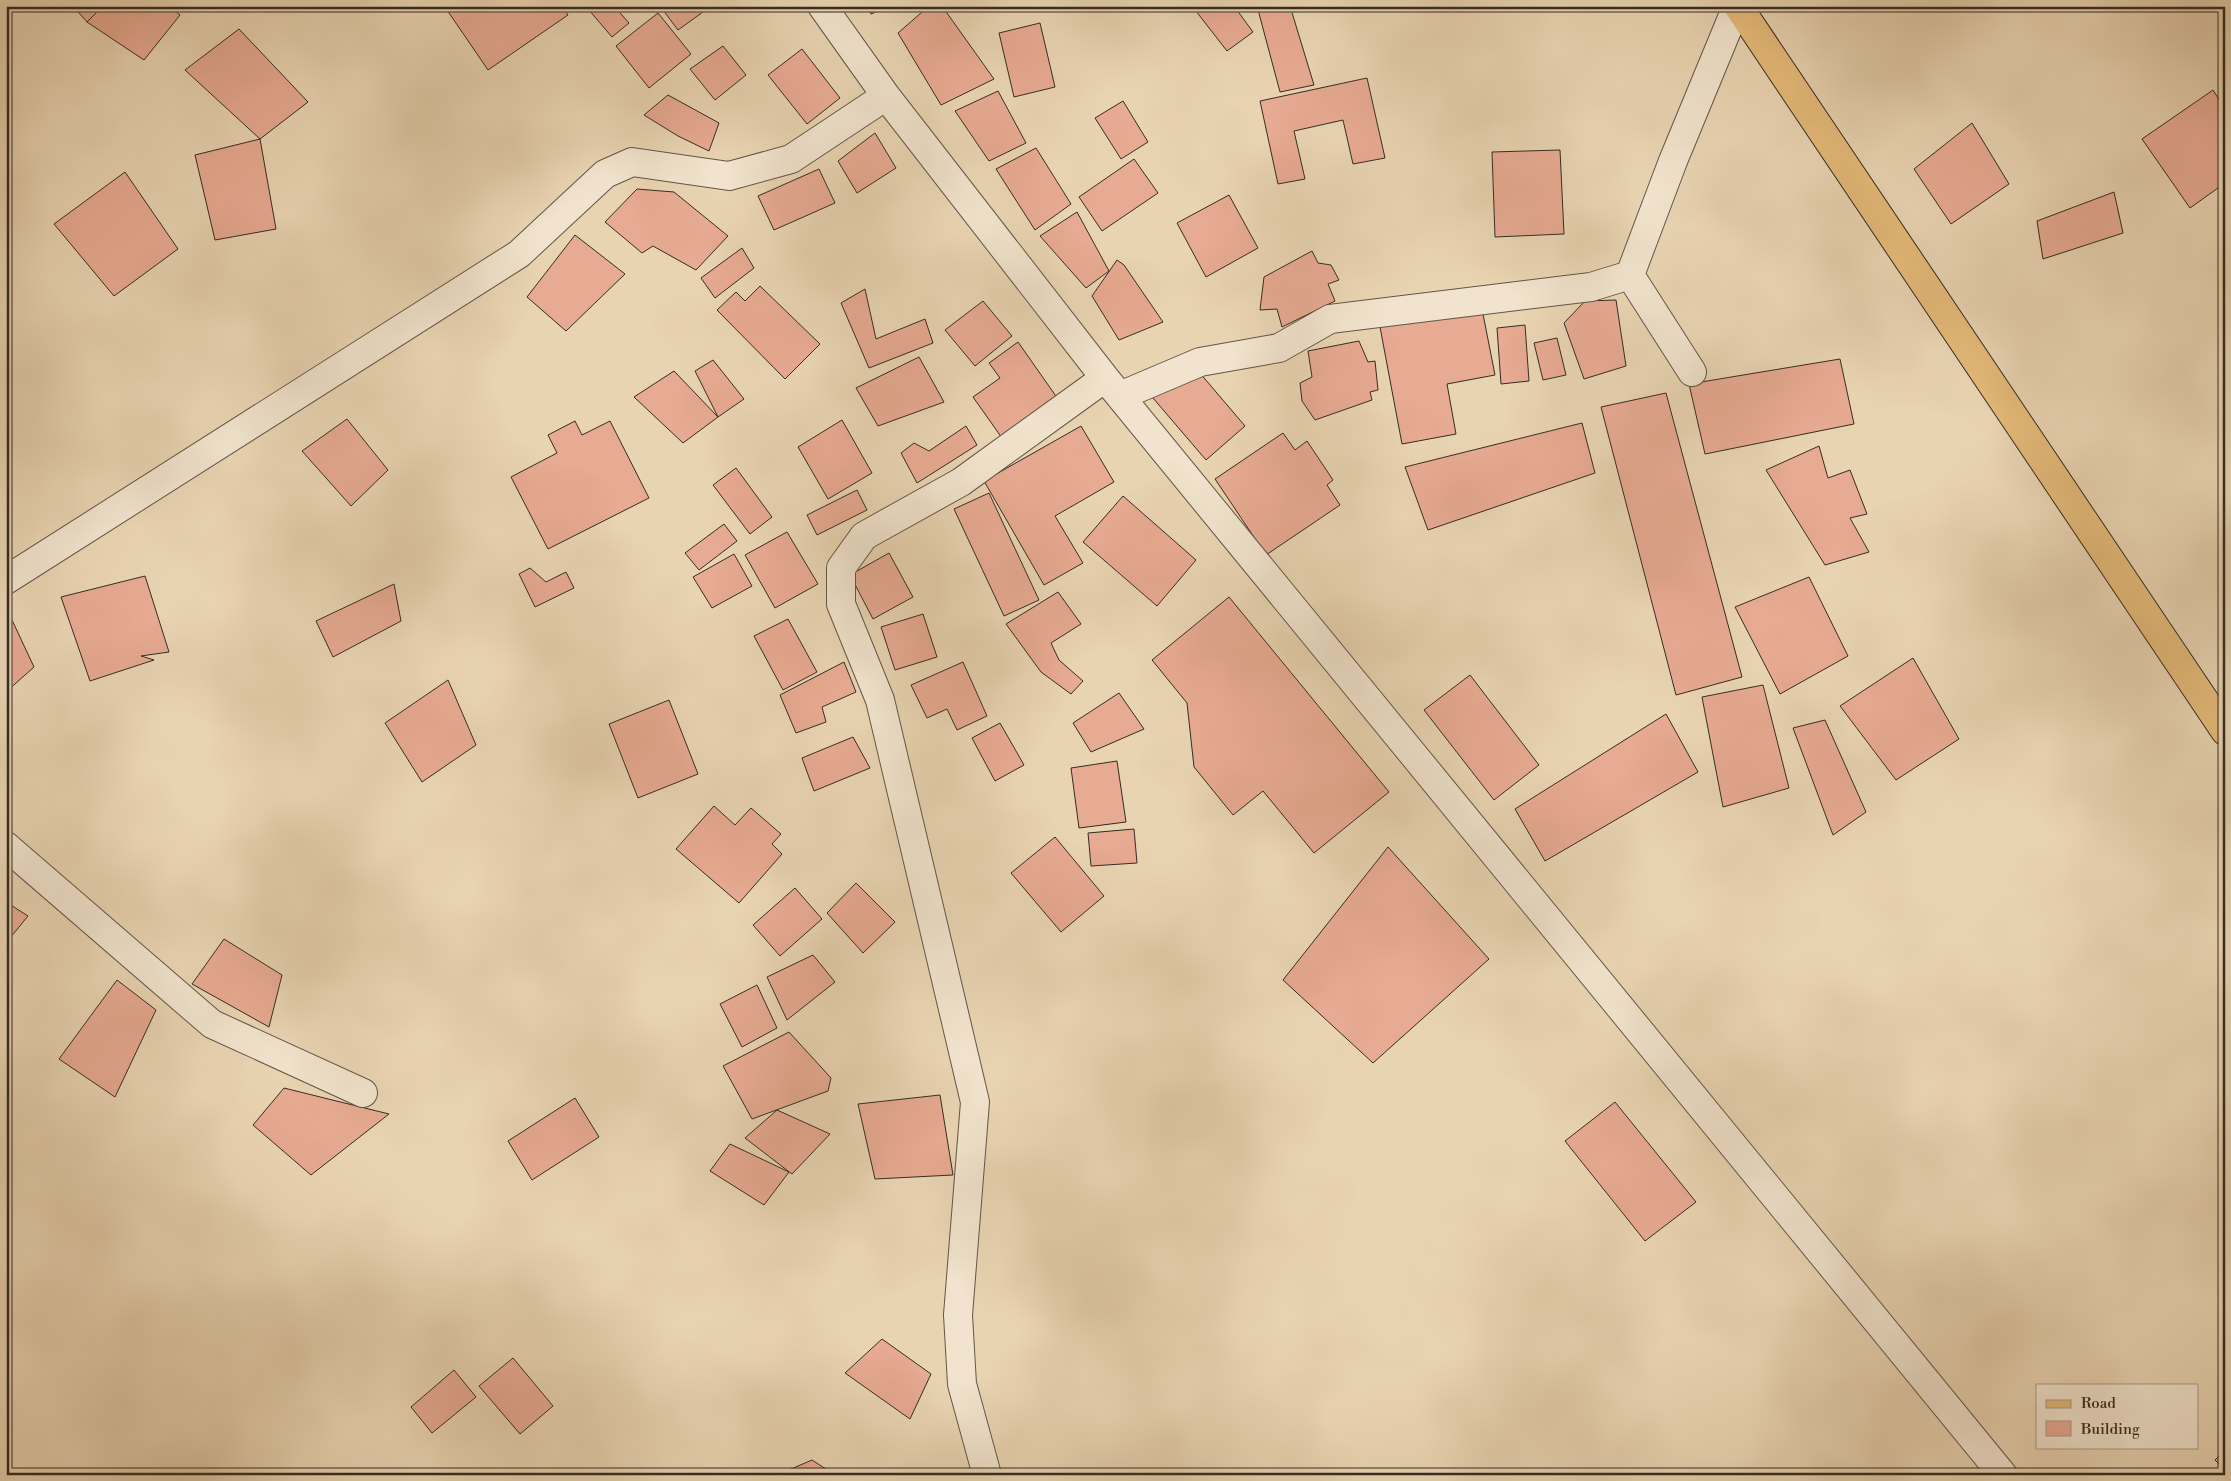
<svg xmlns="http://www.w3.org/2000/svg" width="2231" height="1481" viewBox="0 0 2231 1481" font-family="'Libre Bodoni',serif">
  <style>
    .building { fill: #e7aa92; stroke: #352c23 }
    .lines { fill: none; stroke-linecap: round; stroke-linejoin: round }
    .minor-casing { stroke: #625647; stroke-width: 30 }
    .primary-casing { stroke: #352c23; stroke-width: 30 }
    .minor { stroke: #f1e3cd; stroke-width: 28 }
    .primary { stroke: #e4ba79; stroke-width: 28 }
  </style>
  <rect width="100%" height="100%" fill="#e9d4b2"/>
  <filter id="stains"><feTurbulence type="fractalNoise" baseFrequency=".004" numOctaves="4"/><feColorMatrix values="0 0 0 0 .2 0 0 0 0 .09 0 0 0 0 .02 0 0 0 .5 -.17"/></filter>
  <radialGradient id="worn" r=".72"><stop offset=".6" stop-color="#630" stop-opacity="0"/><stop offset="1" stop-color="#630" stop-opacity=".3"/></radialGradient>
  <path class="building" d="M73 6H103L87 22Z
    M103 6H168L180 15 144 60 87 22Z
    M452 6H562L568 15 488 70 447 10Z
    M591 6H614L629 23 612 37 588 9Z
    M660 6H699L703 12 678 30Z
    M868 6H891L871 14Z
    M929 6H942L994 79 941 105 898 33Z
    M1192 6H1234L1253 32 1227 51Z
    M1257 6H1290L1314 85 1280 92Z
    M658 13 691 54 649 88 616 46Z
    M1040 23 1055 87 1014 97 999 33Z
    M239 29 308 102 260 139 185 70Z
    M723 46 746 75 715 100 690 69Z
    M802 49 840 98 807 124 768 75Z
    M1367 78 1385 158 1353 164 1343 120 1294 131 1305 179 1278 184 1260 101Z
    M2213 90 2225 109V183L2190 208 2142 139Z
    M998 91 1026 143 989 161 955 111Z
    M668 95 719 123 709 151 678 136 644 115Z
    M1123 101 1148 142 1121 159 1095 118Z
    M1972 123 2009 184 1951 224 1914 169Z
    M875 133 896 168 857 193 838 161Z
    M260 139 276 229 215 240 195 155Z
    M1036 148 1071 204 1035 230 996 169Z
    M1560 150 1564 234 1495 237 1492 152Z
    M1134 159 1158 193 1102 231 1079 197Z
    M819 169 835 203 774 230 758 196Z
    M125 172 178 249 114 296 54 224Z
    M637 189 674 192 728 236 696 270 653 246 642 253 605 222Z
    M2114 192 2123 233 2043 259 2037 221Z
    M1229 195 1258 248 1206 277 1177 223Z
    M1077 212 1109 271 1086 288 1040 236Z
    M575 235 625 274 566 331 527 297Z
    M742 248 754 268 715 298 701 278Z
    M1312 251 1318 263 1331 265 1339 280 1328 284 1335 301 1282 327 1277 309 1260 310 1264 277Z
    M1117 260 1124 265 1163 322 1119 340 1092 296Z
    M760 286 820 344 785 379 717 310 736 292 745 301Z
    M865 289 876 339 925 319 933 343 869 368 841 303Z
    M1616 300 1626 366 1584 379 1564 323 1585 301Z
    M983 301 1012 336 975 366 945 330Z
    M1482 309 1495 375 1447 384 1456 434 1402 444 1380 327Z
    M1525 325 1529 381 1501 384 1497 328Z
    M1557 338 1566 375 1543 380 1534 343Z
    M1359 341 1368 362 1375 361 1378 390 1370 392 1372 400 1315 420 1302 401 1300 383 1312 377 1308 351Z
    M1018 342 1058 399 1002 438 973 397 1000 378 989 363Z
    M919 357 944 402 878 426 856 388Z
    M1840 359 1854 424 1705 454 1689 384Z
    M713 360 744 399 718 417 695 371Z
    M674 371 718 417 683 443 634 397Z
    M1199 372 1245 426 1206 460 1147 391Z
    M1666 393 1742 677 1676 695 1601 407Z
    M347 419 388 470 351 506 302 451Z
    M842 420 872 473 828 499 798 447Z
    M575 421 582 435 610 421 649 498 548 549 511 477 557 453 548 435Z
    M1582 423 1595 473 1428 530 1405 467Z
    M966 426 977 445 917 483 901 453 914 443 929 451Z
    M1081 426 1114 482 1055 516 1083 563 1044 585 984 481Z
    M1283 433 1295 450 1307 441 1333 480 1327 485 1340 505 1266 555 1215 479Z
    M1819 446 1828 478 1850 470 1867 514 1850 518 1869 552 1825 565 1766 470Z
    M736 468 772 517 750 534 713 485Z
    M857 490 867 510 817 535 807 515Z
    M989 493 1039 600 1004 616 954 509Z
    M1123 496 1196 560 1157 606 1083 542Z
    M724 524 737 541 699 570 685 553Z
    M787 532 818 584 775 608 745 555Z
    M889 553 913 597 873 619 850 575Z
    M734 554 752 586 712 608 693 577Z
    M530 568 546 582 566 572 574 588 535 607 519 574Z
    M145 576 169 652 141 656 154 660 90 681 61 597Z
    M1809 577 1848 656 1780 694 1735 607Z
    M394 584 401 621 333 657 316 621Z
    M1058 592 1081 624 1051 643 1059 660 1083 681 1071 694 1041 672 1006 624Z
    M1229 597 1389 792 1314 853 1263 791 1233 815 1194 767 1187 703 1152 660Z
    M923 614 937 657 895 670 881 627Z
    M788 619 817 672 783 690 754 636Z
    M12 620 34 667 6 692V625Z
    M1913 658 1959 739 1896 780 1840 706Z
    M844 662 856 692 822 707 826 722 796 733 780 695Z
    M963 662 987 716 957 730 947 709 927 718 911 685Z
    M1470 675 1539 765 1494 800 1424 710Z
    M448 680 476 745 422 782 385 723Z
    M1763 685 1789 788 1723 807 1702 697Z
    M1119 693 1144 729 1091 752 1073 723Z
    M669 700 698 774 638 798 609 724Z
    M1666 714 1698 772 1545 861 1515 809Z
    M1825 720 1866 812 1833 835 1793 728Z
    M1000 723 1024 765 995 781 972 738Z
    M853 737 870 768 814 791 802 758Z
    M1117 761 1126 822 1079 828 1071 768Z
    M714 806 735 825 751 808 781 834 772 844 782 854 739 903 676 849Z
    M1134 829 1137 863 1091 866 1088 833Z
    M1055 837 1104 896 1061 932 1011 873Z
    M1388 847 1489 959 1373 1063 1283 980Z
    M856 883 895 922 863 953 827 913Z
    M795 888 822 919 780 956 753 925Z
    M6 902 28 916 6 943Z
    M224 939 282 975 269 1027 192 984Z
    M813 955 835 982 787 1020 767 977Z
    M117 980 156 1010 115 1097 59 1059Z
    M757 985 777 1028 742 1047 720 1004Z
    M789 1032 831 1078 828 1091 752 1119 723 1066Z
    M284 1088 389 1114 311 1175 253 1125Z
    M940 1095 953 1175 875 1179 858 1104Z
    M575 1098 599 1137 532 1180 508 1141Z
    M1615 1102 1696 1202 1645 1241 1565 1141Z
    M777 1110 830 1134 792 1174 745 1138Z
    M730 1144 789 1172 764 1205 710 1171Z
    M882 1339 931 1374 910 1419 845 1373Z
    M513 1358 553 1406 520 1434 479 1386Z
    M454 1370 476 1397 432 1433 411 1407Z
    M2225 1450V1470L2215 1460Z
    M812 1460 835 1475H777Z"/>
  <g class="lines">
    <defs>
      <path id="minor" d="M822 6 886 96 1105 378 2003 1475
        M1692 372 1630 275 1673 161 1737 6
        M1120 396 1200 362 1279 348 1330 319 1591 287 1630 275
        M6 580 519 254 605 174 632 162 729 176 791 159 886 96
        M6 846 212 1024 363 1093
        M987 1475 962 1384 958 1315 975 1102 880 700 841 604V568L864 536 961 482 1105 378"/>
      <path id="primary" d="M1738 6 2225 731"/>
    </defs>
    <use href="#minor" class="minor-casing"/>
    <use href="#primary" class="primary-casing"/>
    <use href="#minor" class="minor"/>
    <use href="#primary" class="primary"/>
  </g>
  <rect width="2231" height="1481" fill="none" stroke="#e9d4b2" stroke-width="25"/>
  <rect x="8" y="8" width="2216" height="1466" fill="none" stroke="#352c23" stroke-width="2.5"/>
  <rect x="12" y="12" width="2206" height="1456" fill="none" stroke="#352c23"/>
  <rect x="2036" y="1384" width="162" height="65" fill="#f1e3cd" stroke="#a69a89"/>
  <rect x="2046" y="1400" width="25" height="8" fill="#e4ba79" stroke="#a69a89"/>
  <text x="2081" y="1408" font-size="15" fill="#352c23">Road</text>
  <rect x="2046" y="1421" width="25" height="15" fill="#e7aa92" stroke="#a69a89"/>
  <text x="2081" y="1434" font-size="15" fill="#352c23">Building</text>
  <rect width="100%" height="100%" filter="url(#stains)"/>
  <rect width="100%" height="100%" fill="url(#worn)"/>
</svg>
